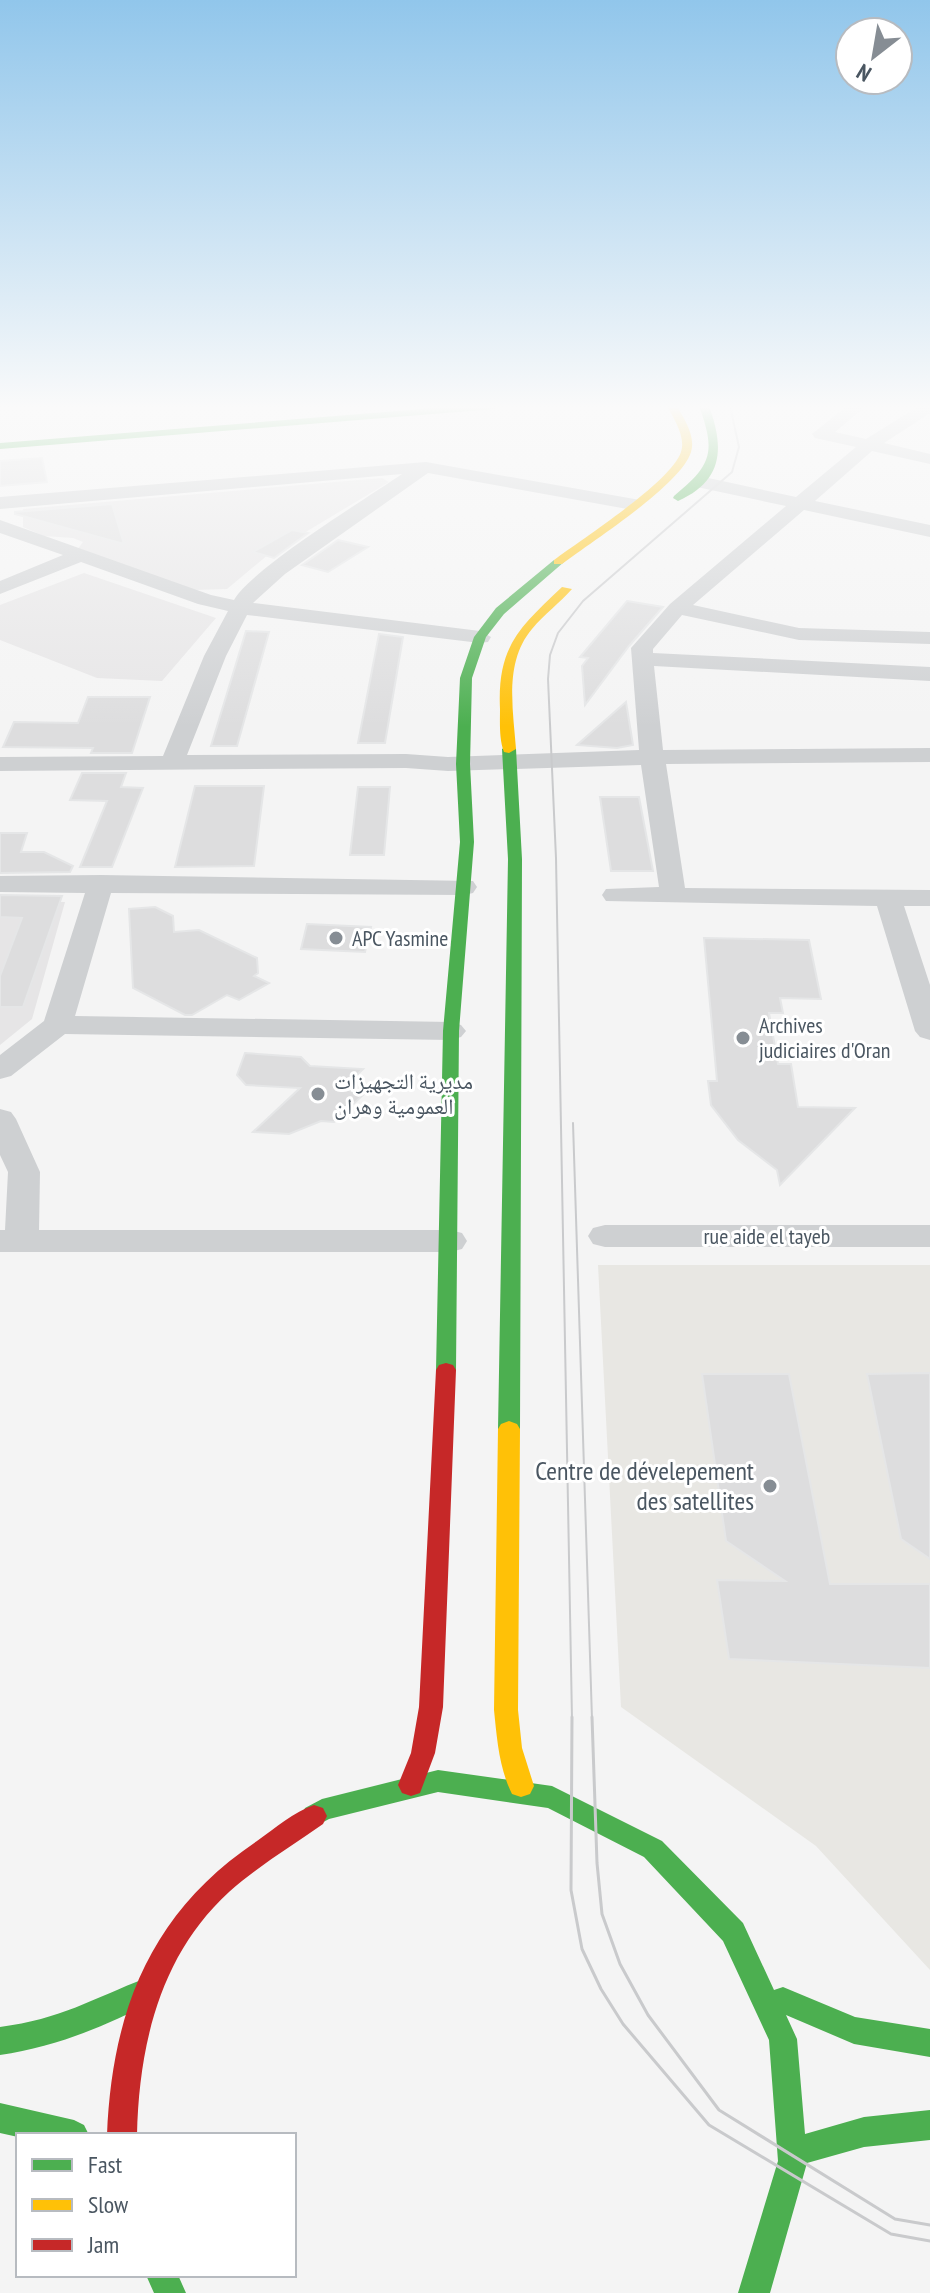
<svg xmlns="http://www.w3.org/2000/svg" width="930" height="2293" viewBox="0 0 930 2293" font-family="'PT Sans Narrow','Noto Naskh Arabic',sans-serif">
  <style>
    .commercial { fill: #e8e7e3 }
    .education { fill: #e6e5e6 }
    .building { fill: #ddddde; stroke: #e5e6e7; stroke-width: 2 }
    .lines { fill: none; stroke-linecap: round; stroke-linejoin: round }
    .street { fill: #ced0d2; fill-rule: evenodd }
    .fast { fill: #4caf50; fill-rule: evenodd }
    .slow { fill: #ffc107; fill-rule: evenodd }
    .jam { fill: #c62828; fill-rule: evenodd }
    .tram-far1 { stroke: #c9cacc; stroke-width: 2 }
    .tram { stroke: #c9cacc; stroke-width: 3 }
    .poi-dot { fill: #868d94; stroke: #fff; stroke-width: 3 }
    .labels { text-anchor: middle; stroke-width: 6; stroke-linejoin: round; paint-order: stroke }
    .poi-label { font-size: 22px; fill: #4a5661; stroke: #fff; text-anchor: start }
    .street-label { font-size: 22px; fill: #4a5661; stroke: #fff }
    .near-poi-label { font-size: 26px; fill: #4a5661; stroke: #fff; text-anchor: end }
  </style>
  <rect width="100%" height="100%" fill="#f4f4f4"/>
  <path class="commercial" d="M598 1265H930V1970L816 1846 621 1707Z"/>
  <path class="education" d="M382 478 389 482 269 554 227 589 194 590 77 550 83 542 73 538 44 536 23 527V509Z
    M84 573 216 618 162 681 97 678 0 640V605Z
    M0 901 65 902 32 1019 0 1045Z"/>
  <path class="building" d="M42 458 47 482 0 486V461Z
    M112 504 124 544 15 514V512Z
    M292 530 308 533 274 558 253 552Z
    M338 540 368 547 328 572 302 565Z
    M627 601 663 607 629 646 585 705 582 666 588 658 580 657Z
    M246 631 269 632 237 746H211Z
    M379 634 403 637 385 743H358Z
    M88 697H150L132 753H91L93 748 3 747 14 722 78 723Z
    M626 702 633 745 617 748 577 745Z
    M82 773H126L121 787 143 788 112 867H80L107 801 70 800Z
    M195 786H264L254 866 175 867Z
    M358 787H390L384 855H350Z
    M600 797H639L653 871H611Z
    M0 833H27L21 852H44L73 866 70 872 0 873Z
    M0 895 62 896 23 1007H0V976L22 918 0 917Z
    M155 907 173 916 174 932 199 930 257 958 258 973 254 976 269 983 239 1000 227 995 192 1015H185L133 988 129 909Z
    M307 924 371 927 365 952 301 949Z
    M704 938 809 940 821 999 780 998 783 1013H769L778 1064H791L798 1107 855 1108 780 1185 777 1170 738 1140 711 1105 708 1081H717Z
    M245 1053 301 1057 310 1066 363 1069 343 1088 363 1095 334 1122 321 1121 289 1134 253 1132 300 1088 246 1085 237 1075Z
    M930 1373V1559L901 1539 867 1374Z
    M702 1374H789L830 1584H930V1668L729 1659 717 1580 785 1581 726 1541Z"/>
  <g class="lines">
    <path class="street" d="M847 406H866L835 432 866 439 919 406H930V413L884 443 930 454V464L872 451 815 501 930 525V537L804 510 693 605 799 628 930 632V644L799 640 682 615 653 649V653L930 667V681L654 666 663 750 930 748V762L666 764 685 888 930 890V906H904L930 985V1040L920 1037 915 1031 877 906 606 901 602 895 606 889 659 887 641 765 448 771 406 768 0 771V757L163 756 204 656 228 611 198 604 81 562 0 594V581L63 555 0 533V520L211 595 234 600C250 570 367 498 402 474L0 509V497L426 462 640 500 642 504 633 510 428 473 285 574 253 603 480 631 491 637 488 642 480 643 247 615 226 656 187 755 406 754 448 757 639 750 631 648 670 604 786 506 692 486 690 482 699 476 796 497 856 447 815 438 812 434Z
      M101 875 473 881 477 887 473 893 464 895 111 893 75 1016 451 1022 461 1025 466 1031 461 1037 451 1040 65 1034 11 1076 0 1079V1055L44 1021 85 893 0 892V876Z
      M0 1109 11 1112 16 1119 40 1172 39 1230H450L462 1233 467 1241 462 1249 450 1252H0V1230H5L8 1172 0 1155Z
      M605 1225H930V1247H605L593 1244 588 1236 593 1228Z"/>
    <path class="fast" d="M460 406H499L494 409 0 449V443Z
      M699 406H709C724 447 724 481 678 501L673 498 674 496C712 465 716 452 699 406Z
      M554 560 564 562 504 614 486 637 472 678 470 764 474 842 459 1031 456 1370 453 1375H439L436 1370 443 1031 460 842 456 764 460 678 474 637 496 608Z
      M509 745 516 749 522 859 520 1429 517 1434 509 1437 501 1434 498 1429 508 859 502 749Z
      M438 1770 552 1786 662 1841 743 1923 774 1990 783 1987 855 2017 930 2029V2057L854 2044 786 2015 797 2039 805 2134 864 2117 930 2110V2140L864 2147 807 2163 770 2293H738L778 2161 769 2040 723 1941 644 1857 548 1808 438 1792 329 1819 314 1827 305 1824 301 1816 305 1808 322 1799Z
      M146 1978 156 1982 160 1991 156 2000C106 2026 56 2047 0 2055V2027C61 2019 92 1999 146 1978Z
      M0 2103 74 2120 84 2125 89 2135 18 2137 0 2133Z
      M146 2275H178L186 2293H154Z"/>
    <path class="slow" d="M667 406H677C684 419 696 436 691 452 681 485 591 542 562 564H554V560C582 539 671 482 681 452 686 437 674 419 667 406Z
      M562 587 572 589C560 603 544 614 532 629 504 662 513 709 516 749L509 753 504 752C499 739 500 722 500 709 497 646 520 627 562 587Z
      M509 1421 517 1424 520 1429 518 1710 522 1748 534 1786 530 1794 521 1797 512 1794C499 1768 497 1739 494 1710L498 1429 501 1424Z"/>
    <path class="jam" d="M446 1363 453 1365 456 1370 443 1707 435 1753 420 1793 411 1796 402 1793 398 1785 411 1753 419 1707 436 1370 439 1365Z
      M314 1805 323 1808 327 1816 323 1824C292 1846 258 1866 229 1892 160 1955 139 2045 137 2135H107C112 2010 151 1912 257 1841 275 1828 294 1812 314 1805Z"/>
    <path class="tram-far1" d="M573 1123 592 1719
      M572 1719 556 858 548 679 550 655 558 633 583 601 732 472 739 447 730 406"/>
    <path class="tram" d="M572 1717 571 1890 582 1949 601 1989 623 2024 709 2125 891 2234 930 2241
      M592 1717 597 1863 602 1914 620 1964 648 2015 719 2110 895 2219 930 2225"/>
  </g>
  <linearGradient id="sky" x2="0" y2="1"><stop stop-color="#91c6eb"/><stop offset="0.56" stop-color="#fafafa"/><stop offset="1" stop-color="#fafafa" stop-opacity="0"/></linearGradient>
  <rect width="930" height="727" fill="url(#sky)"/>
  <g class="poi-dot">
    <circle cx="336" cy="938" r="8"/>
    <circle cx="743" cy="1038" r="8"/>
    <circle cx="318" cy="1094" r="8"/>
    <circle cx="770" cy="1486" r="8"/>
  </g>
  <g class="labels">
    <g class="poi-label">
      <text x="352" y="946">APC Yasmine</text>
      <text x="759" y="1033">Archives<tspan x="759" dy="25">judiciaires d'Oran</tspan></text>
      <text x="334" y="1089">مديرية التجهيزات<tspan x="334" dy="25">العمومية وهران</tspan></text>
    </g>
    <g class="street-label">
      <text x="767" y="1244">rue aide el tayeb</text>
    </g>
    <g class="near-poi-label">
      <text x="754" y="1480">Centre de dévelepement<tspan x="754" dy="30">des satellites</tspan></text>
    </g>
  </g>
  <rect x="16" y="2133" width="280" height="144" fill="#ffffff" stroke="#b7bbc0" stroke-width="2"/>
  <rect x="32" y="2159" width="40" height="12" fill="#4caf50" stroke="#b7bbc0" stroke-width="2"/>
  <text x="88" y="2173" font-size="24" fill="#4a5661">Fast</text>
  <rect x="32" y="2199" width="40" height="12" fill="#ffc107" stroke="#b7bbc0" stroke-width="2"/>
  <text x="88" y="2213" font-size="24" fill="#4a5661">Slow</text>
  <rect x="32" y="2239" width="40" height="12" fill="#c62828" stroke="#b7bbc0" stroke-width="2"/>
  <text x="88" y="2253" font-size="24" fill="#4a5661">Jam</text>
  <g transform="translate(874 56) rotate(211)"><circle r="38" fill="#ffffff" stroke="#b7bbc0" stroke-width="2"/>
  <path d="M0-6L14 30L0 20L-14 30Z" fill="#868d94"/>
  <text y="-12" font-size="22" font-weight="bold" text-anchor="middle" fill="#4a5661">N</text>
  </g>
</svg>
